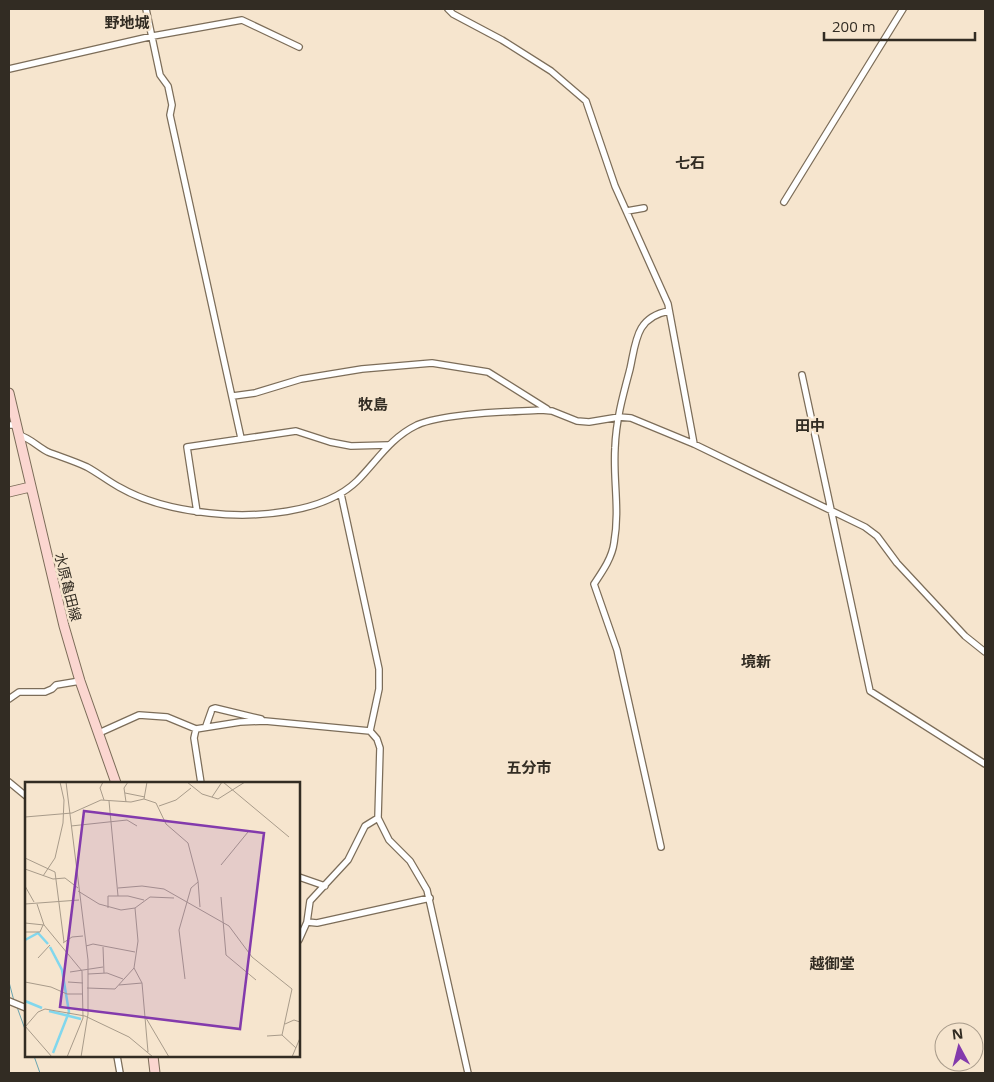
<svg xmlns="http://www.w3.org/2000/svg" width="994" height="1082" viewBox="0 0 994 1082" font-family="'Open Sans','Noto Sans JP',sans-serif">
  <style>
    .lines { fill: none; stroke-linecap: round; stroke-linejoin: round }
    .stream { stroke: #69a4b0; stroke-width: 1 }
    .street-casing { stroke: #7c6d59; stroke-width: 8 }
    .secondary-casing { stroke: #7c6d59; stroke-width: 11 }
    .street { stroke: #fff; stroke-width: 5.5 }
    .secondary { stroke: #fbd6d0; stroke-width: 9 }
    .labels { text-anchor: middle; stroke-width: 5; stroke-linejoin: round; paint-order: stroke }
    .street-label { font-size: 14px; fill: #322c23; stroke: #f6e5ce }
    .neighbourhood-label { font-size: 15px; font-weight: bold; fill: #322c23; stroke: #f6e5ce }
    .inset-river { fill: none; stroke: #81d7ed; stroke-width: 2.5 }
    .inset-road { fill: none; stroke: #a89b8a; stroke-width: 1 }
    .view { fill: #833aac; fill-opacity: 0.15; stroke: #833aac; stroke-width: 2.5 }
    .inset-edge { fill: none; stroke: #322c23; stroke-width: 2.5 }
  </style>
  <rect width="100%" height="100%" fill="#f6e5ce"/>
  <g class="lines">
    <path class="stream" d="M9 982 14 1001
      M17 1007 26 1032
      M34 1056 40 1073"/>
    <defs>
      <path id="street" d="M146 9 160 75 168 86 172 105 170 115 241 438
        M448 9 453 14 502 40 551 71 586 101 615 186 668 304 694 444
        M9 69 153 36 242 20 299 47
        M784 202 903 9
        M627 211 644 208
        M802 375 870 691 985 764
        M233 396 255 393 301 379 362 369 432 363 488 372 547 409
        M9 425H16
        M19 435C30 438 38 447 48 452 61 457 74 461 87 467 98 473 108 481 119 487 145 502 180 510 209 513 254 518 323 514 357 481 377 461 390 438 417 425 444 413 509 412 541 410L552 411 577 421 589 422 619 417 631 418 694 444 865 527 877 536 897 563 965 636 985 652
        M341 494 379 669V689L370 731
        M197 512 187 447 296 431 330 442 351 446 388 445
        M9 699 19 692H45L52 689 56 685 80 681
        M206 726 212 709 215 708 261 719
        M196 729 194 738 201 783
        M99 733 139 715 167 717 196 729 240 722 265 721 370 731 377 739 380 748 378 818 389 840 410 861 427 890 468 1073
        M9 782 26 796
        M661 847 617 650 594 584C602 572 612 558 614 543 620 509 613 480 615 448 616 420 623 395 630 369 636 341 636 317 669 311
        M299 877 325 886
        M307 922 317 923 430 898
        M299 940 307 922 310 901 348 860 365 826 378 818
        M9 1001 26 1008
        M117 1056 120 1073"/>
      <path id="secondary" d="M9 393 64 626 80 681 116 783
        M9 492 30 487
        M153 1056 155 1073"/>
    </defs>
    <use href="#street" class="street-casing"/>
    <use href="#secondary" class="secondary-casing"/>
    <use href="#street" class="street"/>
    <use href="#secondary" class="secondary"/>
  </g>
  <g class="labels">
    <g class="street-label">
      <text transform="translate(68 587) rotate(76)" y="5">水原亀田線</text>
    </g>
    <g class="neighbourhood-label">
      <text x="127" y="28">野地城</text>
      <text x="690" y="168">七石</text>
      <text x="373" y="410">牧島</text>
      <text x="810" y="431">田中</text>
      <text x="756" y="667">境新</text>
      <text x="529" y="773">五分市</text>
      <text x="832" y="969">越御堂</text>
    </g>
  </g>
  <g transform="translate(25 782)">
    <rect width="275" height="275" fill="#f6e5ce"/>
    <path class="inset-river" d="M0 158 13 151 23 162M25 165 37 188 44 230 28 271M0 219 17 226M24 229 56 237"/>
    <path class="inset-road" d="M41 0 63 178V232L56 275M78 0 75 6 79 18M162 0 177 12 193 17 220 0M198 0 264 55M100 11 120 15M187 15 197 0M119 17 122 0M84 19 93 114M101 20 99 6 103 0M134 24 151 18 166 6M0 35 47 31 76 18 106 20 119 17 131 21 141 42 163 61 173 99 175 125M46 44 102 38 112 44M0 76 30 90 39 160M196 83 223 50M0 87 28 97 40 96 53 106M18 94 30 76 38 41 39 18 35 0M0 104 9 120M93 106 117 104 139 107 204 144 227 175 267 207 257 253M53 109 74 122 96 128 110 126 125 115 149 116M196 115 201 173 231 198M0 122 54 118M12 122 19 143 57 189 58 236 42 275M83 126V114H103L119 118M110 126 113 159 109 186 117 201 123 270M0 141 19 143M0 150H15L18 143M38 161 47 155 58 154M61 164 68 162 110 170M78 165 79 191M13 176 25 163M45 190 78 185M63 192 82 191 98 197M160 197 154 148 166 106 173 100M0 200 26 205 42 212H57M43 200 58 201M94 203 117 201M62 206 90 207 109 186M121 236 144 275M260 242 269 238 275 240M0 244 27 275M0 245 13 230 20 227 60 234 104 255 128 275M257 253 271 266M242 254 257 253M267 275 275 256"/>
    <path class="view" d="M59 29 239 51 215 247 35 225Z"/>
    <rect width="275" height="275" class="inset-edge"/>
  </g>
  <rect width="994" height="1082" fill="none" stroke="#322c23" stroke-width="20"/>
  <g transform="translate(959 1047) rotate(353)"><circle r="24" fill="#f6e5ce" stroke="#a89b8a"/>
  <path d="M0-4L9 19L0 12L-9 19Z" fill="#833aac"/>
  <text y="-8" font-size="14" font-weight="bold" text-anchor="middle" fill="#322c23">N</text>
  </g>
  <path d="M824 32v8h151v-8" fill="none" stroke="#322c23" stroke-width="2.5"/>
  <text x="832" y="32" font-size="15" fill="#322c23" stroke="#f6e5ce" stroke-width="4" paint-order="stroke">200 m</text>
</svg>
